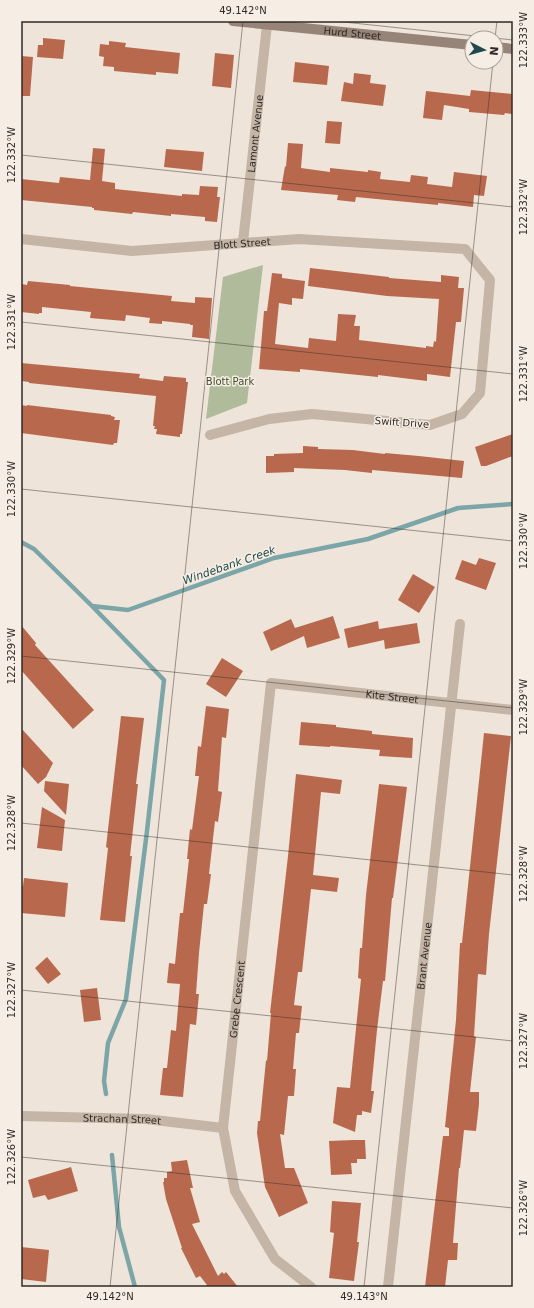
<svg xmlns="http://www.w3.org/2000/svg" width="534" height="1308" viewBox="0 0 534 1308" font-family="'DejaVu Sans',sans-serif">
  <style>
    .green { fill: #afbb9b }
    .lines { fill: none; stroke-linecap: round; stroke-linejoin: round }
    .stream { stroke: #7ba5a7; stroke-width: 4.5 }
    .building { fill: #b8694d }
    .street { stroke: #c4b5a7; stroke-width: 10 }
    .secondary { stroke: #978478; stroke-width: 10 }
    .ticks { fill: none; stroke: #312a26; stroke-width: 1; stroke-opacity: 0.45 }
    .labels { text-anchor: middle; stroke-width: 3; stroke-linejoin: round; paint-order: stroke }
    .street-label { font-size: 10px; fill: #312a26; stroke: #f6eee4 }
    .park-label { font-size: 10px; fill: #414d2d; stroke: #f6eee4 }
    .water-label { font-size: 11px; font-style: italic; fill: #214a4e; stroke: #f6eee4 }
    .neatline { fill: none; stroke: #312a26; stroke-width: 1.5 }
    .ticks-label { font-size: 10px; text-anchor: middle; fill: #312a26 }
  </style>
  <rect width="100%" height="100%" fill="#eee4d9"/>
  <path class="green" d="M263 265 247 403 206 419 223 277Z"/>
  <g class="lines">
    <path class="stream" d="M21 542 34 549 92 606 128 610 274 558 368 539 458 508 513 504
      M92 606 164 680 147 831 126 999 108 1043 104 1081 106 1094
      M112 1155 119 1227 135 1287"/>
  </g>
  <path class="building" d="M43 38 65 40 63 59 37 57 38 45H43Z
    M109 41 126 43 125 47 180 53 178 74 156 72V75L114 71V67L103 66 104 57 99 56 100 44 109 45Z
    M215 53 234 55 231 88 212 86Z
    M21 56 33 57 30 96H21Z
    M295 62 329 66 327 85 293 82Z
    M354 73 371 75 370 83 386 85 383 106 341 101 344 82 353 84Z
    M471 90 513 94V114L505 113 504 115 469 112V109L444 105 442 120 423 118 426 91 470 96Z
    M327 121 342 122 340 144 325 143Z
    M288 143 303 144 301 168 330 172V168L368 172V170L381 172 380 179 410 182 411 175 428 177 427 184 452 187 454 172 487 176 484 196 474 195 473 207 438 203V205L356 197 355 202 337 200 338 195 281 190 285 166 286 167Z
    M93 148 105 149 102 181 115 183V189L182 196V194L199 195 200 186 218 187 217 197H220L217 222 205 221V217L171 214V216L133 212 132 214 94 210V208H92V207L21 200V179L59 183 60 177 90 180Z
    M166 149 204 152 202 171 164 167Z
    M310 268 389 277V278L441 282V275L459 277 458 288H464L461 322H456L450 377 427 374V381L378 375V377L300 369V372L259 369 264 311H267L272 273 282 274V278L305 281 303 299 292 298V305L279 303 275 344 308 348 309 338 336 341 338 314 356 315 354 326H360L359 340 426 348V346L433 347 434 341 436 342 439 299 387 296 308 286Z
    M28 281 70 285V286L172 296 171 301 195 303V297L212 298 209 339 192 337 193 325H190V324L162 321V324L149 323 150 318 126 315 125 321 90 318 91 312 42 307V313H39V314L21 312V284L27 285Z
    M21 363 140 374 139 378 163 381 164 376 186 378V382H188L182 434H180V437L156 434 157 429H154L155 426H153L156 396 29 383V382L21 381Z
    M21 405 27 406V405L111 415V416L115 417 114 420H120L117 443H114L113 445 21 433Z
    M513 434V456L486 466H481L475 447Z
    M303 446 318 447V449L353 450 385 454V453L419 456 464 461 462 478 372 470V473L345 470 294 468V472L266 473V456H274V454L303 453Z
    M479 558 496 563 486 590 455 579 462 560 476 565Z
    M413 574 435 587 419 613 398 600Z
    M333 616 340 638 307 648 304 636 271 651 263 632 291 619 295 628Z
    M378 621 379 629 417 623 420 643 385 649 384 640 348 648 344 629Z
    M21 625 36 643 35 645 94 710 73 729 21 670Z
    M222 658 243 671 226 697 206 684Z
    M206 706 229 709 226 738 222 737 218 791 222 792 218 822 215 821 209 874H211L207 904H204L199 953 196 994H199L196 1025 190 1024 183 1097 160 1095 163 1068H167L171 1030 176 1031 180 984 167 983 169 963 175 964 180 913H183L189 859H187L190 829 192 830 199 776H195L198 746 201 747Z
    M121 716 144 718 136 784H138L130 856H132L125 922 100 920 108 848 106 847Z
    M301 722 336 725V727L372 731V734L413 738 412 758 379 756 380 750 330 746V747L299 745Z
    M21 728 53 763 46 777 38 784 21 765Z
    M484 733 511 736 489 934 486 975 478 974 474 1036 476 1037 470 1092H479V1104L476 1131 464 1130 460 1168H459L453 1243H458L457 1260H448L445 1287H425L443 1136H449V1128L445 1127 456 1020 460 943H462Z
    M296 774 342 780 340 794 321 792 313 875 339 878 337 892 311 889 302 972H298L294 1005 302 1006 299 1033H296L293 1069H296L294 1096H288L284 1135 280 1134 285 1168H294L308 1203 279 1217 265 1187 257 1133 258 1121H260L266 1060 267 1061 271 1013H270L288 856Z
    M45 781 69 784 66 815 44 791Z
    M379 784 407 787 393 898H392L385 981H383L377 1030 371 1091H374L371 1113 362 1111V1115H357L355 1132 333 1123 337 1087 350 1088 361 979 358 978 360 948H362L366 895Z
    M42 807 65 820 62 851 37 848Z
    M24 878 68 883 65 917 21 913V886H23Z
    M47 957 61 974 48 984 35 968Z
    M97 988 101 1020 84 1022 80 990Z
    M353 1140H365L366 1159H357V1163H351L352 1174 331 1175 329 1141Z
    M187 1160 193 1188H190L200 1222 192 1224 218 1276 222 1272 224 1274 226 1272 238 1287H205L207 1285 200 1276 196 1278 181 1248H182L166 1199 163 1182H164V1178H167V1172L172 1171 171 1162Z
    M71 1167 78 1191 48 1200 45 1195 33 1198 28 1180Z
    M332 1201 361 1203 357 1242H359L354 1281 329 1278 334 1233 330 1232Z
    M21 1247 49 1250 46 1282 21 1279Z"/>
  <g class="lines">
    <g class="street">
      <path id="s1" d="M21 239 132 251 299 239 465 249 490 280 480 393 462 414 430 425 312 414 269 419 210 435"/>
      <path id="s2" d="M243 242 267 25"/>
      <path id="s3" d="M21 1116 146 1119 223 1128"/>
      <path id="s4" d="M311 1287 275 1259 235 1191 223 1128 271 683 513 710"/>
      <path id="s5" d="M388 1287 460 624"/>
    </g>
    <g class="secondary">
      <path id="s6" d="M233 21 472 45"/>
      <path d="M496 47 513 49"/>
    </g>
  </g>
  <path class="ticks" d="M334 21 513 40M495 38 497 21M21 155 513 207M21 322 513 374M21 489 513 541M21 656 513 708M21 823 513 875M21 990 513 1041M21 1157 513 1208M110 1287 243 21M364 1287 493 62"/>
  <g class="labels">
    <g class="street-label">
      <text dy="4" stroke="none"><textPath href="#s6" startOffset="120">Hurd Street</textPath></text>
      <text dy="4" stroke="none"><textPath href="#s2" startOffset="109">Lamont Avenue</textPath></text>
      <text dy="4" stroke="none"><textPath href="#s1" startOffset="222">Blott Street</textPath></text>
      <text transform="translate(402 422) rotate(4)" y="4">Swift Drive</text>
      <text dy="4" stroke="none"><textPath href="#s4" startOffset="758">Kite Street</textPath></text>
      <text dy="4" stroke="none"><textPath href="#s5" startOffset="333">Brant Avenue</textPath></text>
      <text dy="4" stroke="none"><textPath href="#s4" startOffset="318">Grebe Crescent</textPath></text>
      <text dy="4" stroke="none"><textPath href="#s3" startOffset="101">Strachan Street</textPath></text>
    </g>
    <g class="park-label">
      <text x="230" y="385">Blott Park</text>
    </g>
    <g class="water-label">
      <text transform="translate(229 565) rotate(-19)" y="4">Windebank Creek</text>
    </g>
  </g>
  <rect width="534" height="1308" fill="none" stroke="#f6eee4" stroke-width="44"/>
  <g transform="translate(484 50) rotate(96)"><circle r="19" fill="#f6eee4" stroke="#a7a098"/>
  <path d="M0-3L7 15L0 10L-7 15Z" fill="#214a4e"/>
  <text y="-6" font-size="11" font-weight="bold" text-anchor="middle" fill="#312a26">N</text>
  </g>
  <rect x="22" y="22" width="490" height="1264" class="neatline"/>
  <g class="ticks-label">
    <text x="243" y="14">49.142°N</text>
    <text transform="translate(523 40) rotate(-90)" y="4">122.333°W</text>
    <text transform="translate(11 155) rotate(-90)" y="4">122.332°W</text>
    <text transform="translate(523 207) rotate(-90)" y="4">122.332°W</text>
    <text transform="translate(11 322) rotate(-90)" y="4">122.331°W</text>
    <text transform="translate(523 374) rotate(-90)" y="4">122.331°W</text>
    <text transform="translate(11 489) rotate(-90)" y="4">122.330°W</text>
    <text transform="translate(523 541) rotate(-90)" y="4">122.330°W</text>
    <text transform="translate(11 656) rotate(-90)" y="4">122.329°W</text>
    <text transform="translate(523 707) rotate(-90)" y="4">122.329°W</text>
    <text transform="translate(11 823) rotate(-90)" y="4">122.328°W</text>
    <text transform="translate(523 874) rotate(-90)" y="4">122.328°W</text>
    <text transform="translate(11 990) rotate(-90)" y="4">122.327°W</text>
    <text transform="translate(523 1041) rotate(-90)" y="4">122.327°W</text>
    <text transform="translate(11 1157) rotate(-90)" y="4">122.326°W</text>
    <text transform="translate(523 1208) rotate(-90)" y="4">122.326°W</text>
    <text x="110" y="1300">49.142°N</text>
    <text x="364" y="1300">49.143°N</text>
  </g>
</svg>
